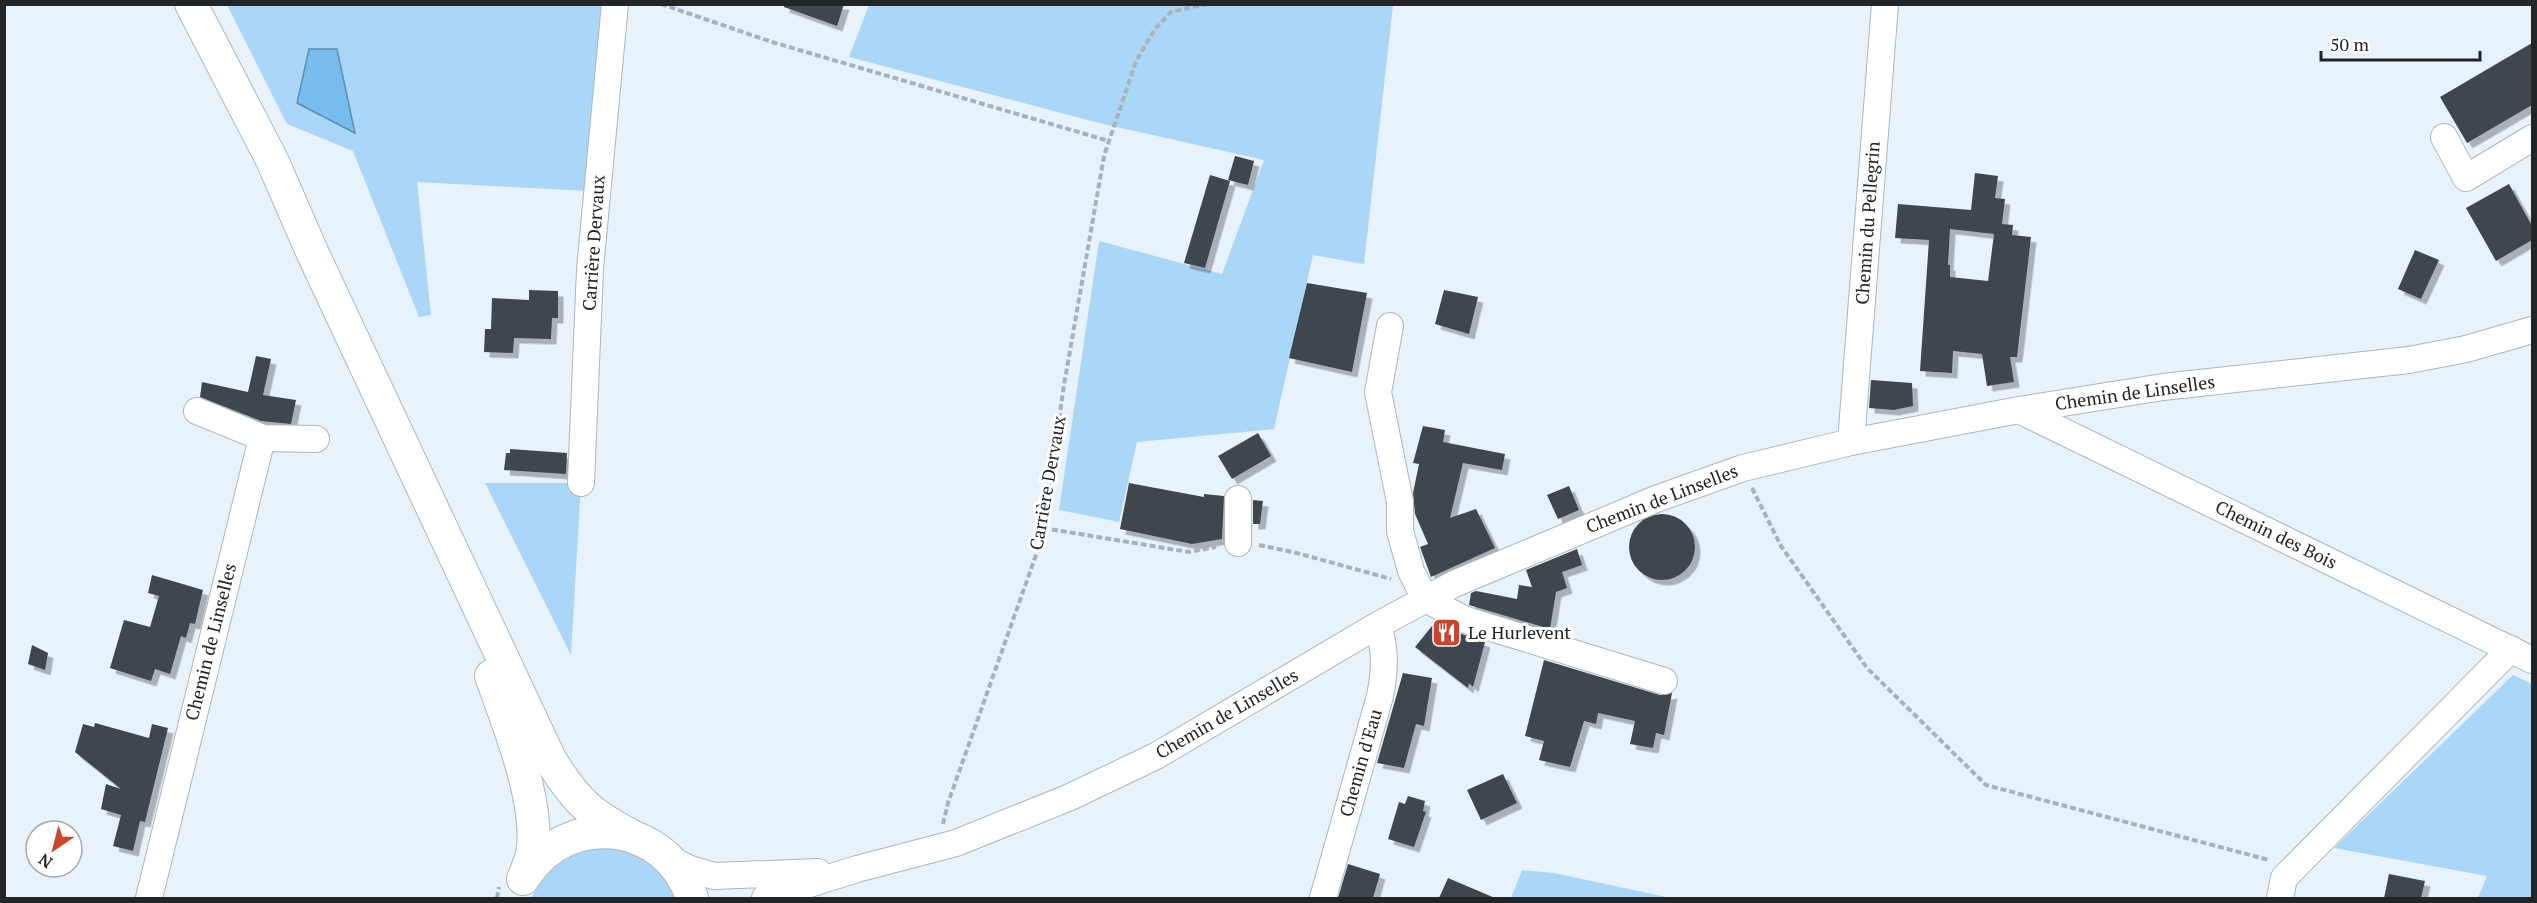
<svg xmlns="http://www.w3.org/2000/svg" width="2537" height="903" viewBox="0 0 2537 903" font-family="'PT Serif',serif">
  <style>
    .grass { fill: #aad6f7 }
    .water { fill: #76bcef; stroke: #5c8fb3; stroke-width: 1.5 }
    .building { fill: #3e474e; fill-rule: evenodd; filter: url(#shadow) }
    .lines { fill: none; stroke-linecap: round; stroke-linejoin: round }
    .minor-casing { stroke: #abb6be; stroke-width: 28 }
    .major-casing { stroke: #abb6be; stroke-width: 34 }
    .path { stroke: #a9b2b9; stroke-width: 4; stroke-dasharray: 6 3; stroke-linecap: butt }
    .minor { stroke: #fff; stroke-width: 26 }
    .major { stroke: #fff; stroke-width: 32 }
    .labels { text-anchor: middle; stroke-width: 6; stroke-linejoin: round; paint-order: stroke }
    .street-label { font-size: 18px; fill: #212528; stroke: #fff }
    .poi-label { font-size: 18px; fill: #212528; stroke: #fff; text-anchor: start }
  </style>
  <defs>
    <filter id="shadow"><feDropShadow dx="5.5" dy="5.5" stdDeviation="0" flood-color="#0004"/></filter>
  </defs>
  <rect width="100%" height="100%" fill="#e7f2fb"/>
  <path class="grass" d="M227 5H605L588 191 417 182 431 315 419 317 353 151 287 124Z
    M869 5H1393L1364 264 1313 255 1274 429 1137 442 1119 522 1059 510 1099 241 1222 274 1264 160 1099 123 849 57Z
    M485 483H581L571 655Z
    M2513 675 2532 684V898H2478L2487 876 2334 848Z
    M605 846C645 856 657 861 677 898H532C538 880 554 861 572 853 582 849 594 848 605 846Z
    M1522 870 1554 873 1671 898H1511Z"/>
  <path class="water" d="M309 49H337L355 133 297 103Z"/>
  <path class="building" d="M784 4H844L837 26 784 7Z
    M2532 43V105L2467 143 2440 97Z
    M1235 156 1254 161 1248 185 1228 180Z
    M1975 173 1998 176 1995 198 2005 199 2002 224 2013 225 2012 235 2031 237 2017 357H2010L2014 382 1987 386 1982 354 1953 351 1952 373 1920 371 1929 240 1895 238 1898 204 1971 210ZM1950 229 1994 234 1988 281 1950 277V265H1948Z
    M1210 175 1230 181 1205 268 1184 263Z
    M2509 184 2532 226V240L2496 261 2466 208Z
    M2415 250 2439 260 2421 299 2398 289Z
    M1307 283 1367 293 1352 372 1289 358Z
    M529 290 558 291V318H552L551 339 514 338 513 353 484 352 485 329H491L492 298 529 300Z
    M1444 290 1478 297 1469 334 1435 324Z
    M256 356 271 359 263 395 296 400 291 424 261 421 200 397 202 382 248 392Z
    M1871 380 1912 383 1913 406 1894 410 1869 408Z
    M1423 426 1445 430 1443 442 1505 454 1502 470 1463 463 1450 518 1476 509 1495 548 1431 577 1420 547 1428 544 1415 514 1413 493 1419 464 1413 463Z
    M1258 433 1271 456 1232 479 1218 456Z
    M510 449 567 453 566 474 504 470 506 453H510Z
    M1129 483 1204 497V494L1224 496 1222 539 1192 544 1120 529Z
    M1569 486 1579 510 1558 519 1547 495Z
    M1253 500 1263 501 1260 524H1253Z
    M1629 547a33 33 0 1 1 66 0a33 33 0 1 1-66 0Z
    M1577 549 1582 565 1562 572 1567 588 1556 592 1550 629 1469 605 1471 593 1476 591 1517 599 1519 585 1532 587 1526 570Z
    M152 575 203 590 195 624 190 623 186 638 181 636 170 674 155 669 151 681 110 668 124 620 150 627 159 596 148 593Z
    M1436 621 1459 633 1485 642 1473 687 1469 683 1468 688 1415 647Z
    M32 645 48 653 45 670 28 664Z
    M1544 660 1660 695 1672 693 1664 735 1656 733 1653 748 1630 744 1635 721 1598 713 1596 724 1584 721 1570 767 1539 760 1544 741 1525 736Z
    M1403 673 1432 678 1424 726 1416 724 1404 768 1377 763Z
    M95 723 149 738 152 724 168 728 145 822 140 821 133 851 113 846 121 815 101 809 106 784 121 789 75 752 83 724 94 727Z
    M1503 774 1517 803 1481 820 1467 790Z
    M1408 796 1425 801 1423 811 1426 812 1414 847 1388 839 1399 802 1405 804Z
    M1348 864 1380 874 1373 898H1338Z
    M2389 874 2425 881 2421 898H2384Z
    M1448 878 1495 898H1439Z"/>
  <g class="lines">
    <defs>
      <path id="minor" d="M2444 137 2466 178 2532 138
        M1390 326 1378 392 1400 502V531L1411 571 1425 599 1466 620 1664 681
        M2019 410 2532 660
        M197 411 263 438
        M1851 442 1885 4
        M581 483 590 269 615 4
        M1238 543V499
        M669 859 690 869 714 876 818 872
        M149 898 262 438 316 439
        M765 898 857 869 956 843 1068 798 1156 756 1378 625 1454 584 1656 499 1743 468 1851 442 2019 410 2163 387 2409 360 2466 349 2532 330
        M1323 898 1380 696C1385 671 1386 650 1378 625
        M2280 898 2284 878 2511 649"/>
      <path id="major" d="M191 4 272 160 313 254 550 759C577 804 594 817 640 840
        M491 676C508 724 538 797 533 848 532 859 527 869 523 879
        M525 876C569 808 668 822 692 898"/>
    </defs>
    <use href="#minor" class="minor-casing"/>
    <use href="#major" class="major-casing"/>
    <path class="path" d="M661 4 772 42 1109 141
      M1752 488 1781 546 1867 668 1986 785 2269 860
      M1043 528 1189 552 1216 547
      M1259 545 1297 553 1391 579
      M943 824 948 803 1041 541 1064 385 1104 156 1136 61 1155 29 1171 12 1207 4
      M497 898 499 887"/>
    <use href="#minor" class="minor"/>
    <use href="#major" class="major"/>
  </g>
  <defs>
    <symbol id="restaurant-square" viewBox="-11 -11 22 22"><rect x="-9" y="-9" width="18" height="18" rx="4" fill="#cf432d" stroke="#fff"/><path d="M-5-6h1v4h1v-4h1v4h1v-4h1v5L-1.5 .5V6h-2V.5L-5-1ZM5-6V6H3V1.5H1.5Q1.5-4 5-6Z" fill="#fff"/></symbol>
  </defs>
  <g fill-rule="evenodd">
    <use href="#restaurant-square" x="1430" y="616" width="33" height="33"/>
  </g>
  <g class="labels">
    <g class="street-label">
      <text transform="translate(1868 223) rotate(-86)" y="6">Chemin du Pellegrin</text>
      <text transform="translate(594 243) rotate(-86)" y="6">Carrière Dervaux</text>
      <text transform="translate(2135 393) rotate(-8)" y="6">Chemin de Linselles</text>
      <text transform="translate(1048 483) rotate(-80)" y="6">Carrière Dervaux</text>
      <text transform="translate(1662 499) rotate(-21)" y="6">Chemin de Linselles</text>
      <text transform="translate(2276 535) rotate(26)" y="6">Chemin des Bois</text>
      <text transform="translate(211 642) rotate(-76)" y="6">Chemin de Linselles</text>
      <text transform="translate(1227 714) rotate(-30)" y="6">Chemin de Linselles</text>
      <text transform="translate(1361 763) rotate(-74)" y="6">Chemin d'Eau</text>
    </g>
    <g class="poi-label">
      <text x="1468" y="639">Le Hurlevent</text>
    </g>
  </g>
  <rect width="2537" height="903" fill="none" stroke="#212528" stroke-width="12"/>
  <g transform="translate(54 849) rotate(215)"><circle r="28" fill="#ffffff" stroke="#a6a8a9" stroke-width="1.5"/>
  <path d="M0-4.5L10 22L0 15L-10 22Z" fill="#cf432d"/>
  <text y="-9" font-size="16" font-weight="bold" text-anchor="middle" fill="#212528">N</text>
  </g>
  <path d="M2321 51v9h159v-9" fill="none" stroke="#212528" stroke-width="3"/>
  <text x="2330" y="51" font-size="18" fill="#212528" stroke="#ffffff" stroke-width="4.5" paint-order="stroke">50 m</text>
</svg>
